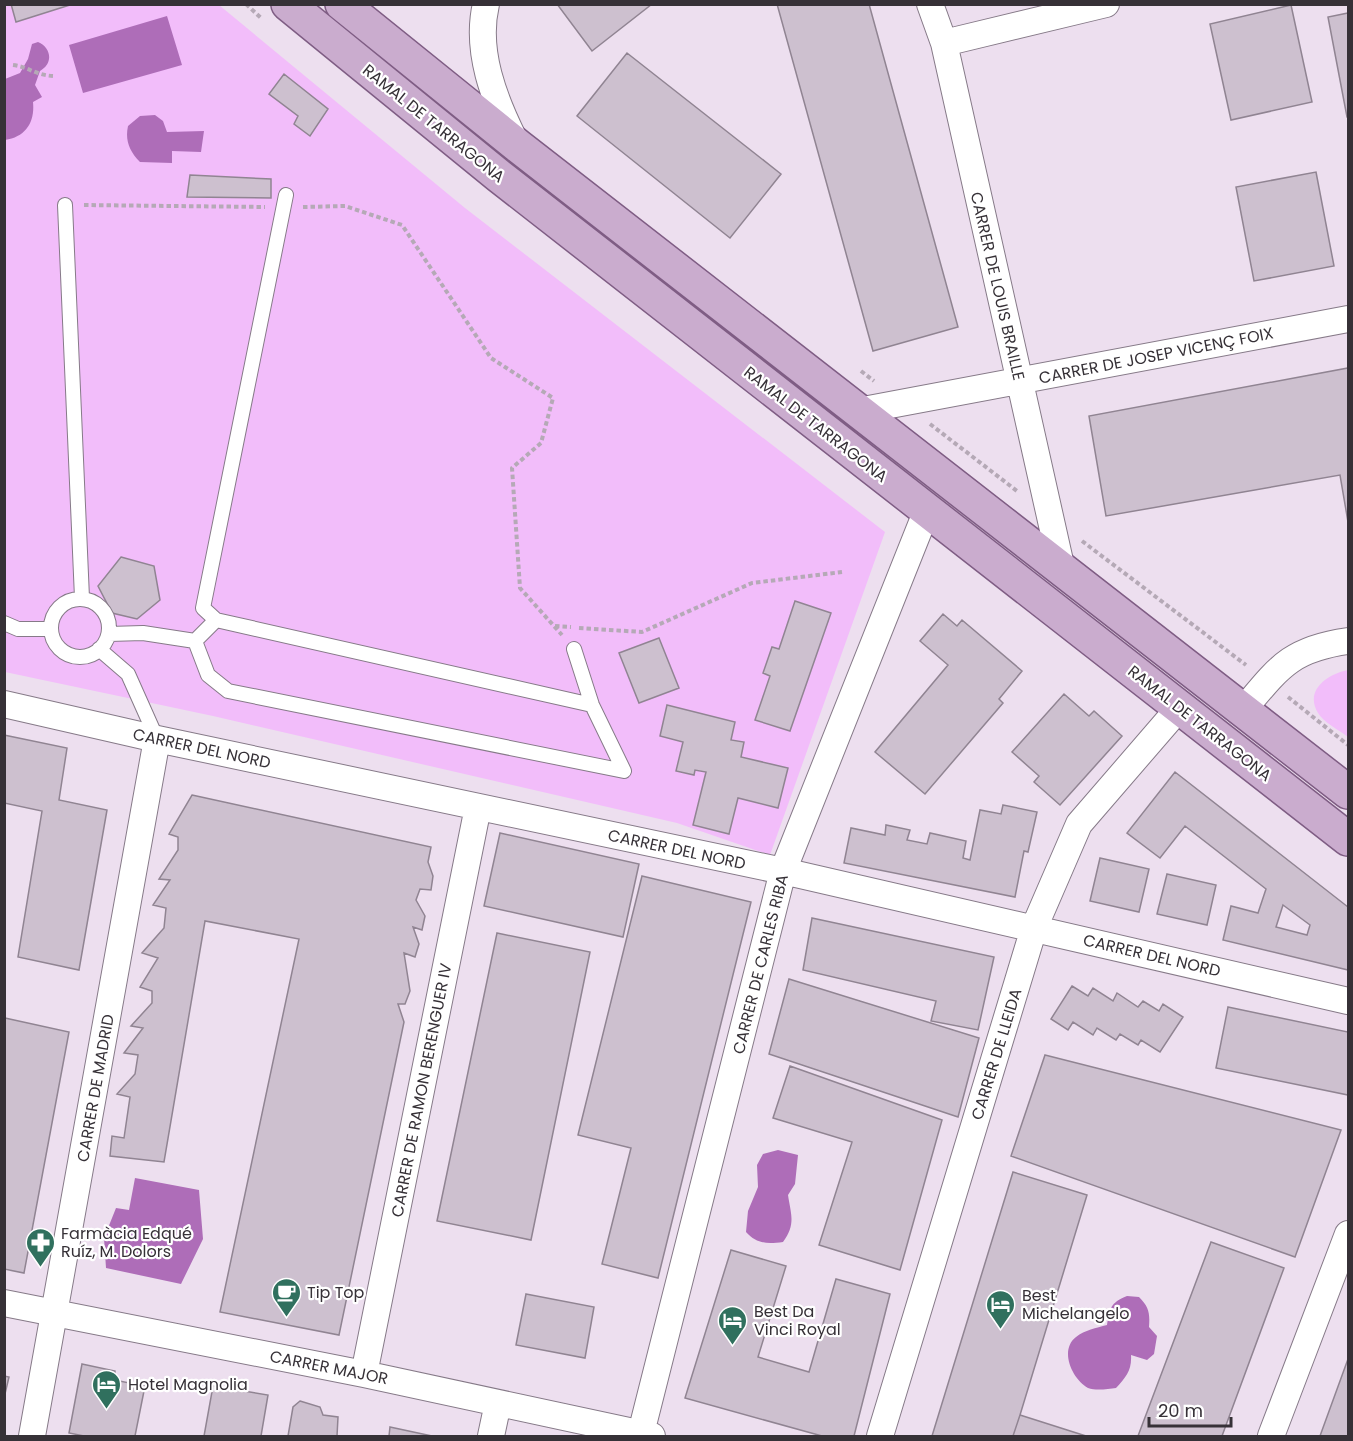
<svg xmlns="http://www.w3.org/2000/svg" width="1353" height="1441" viewBox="0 0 1353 1441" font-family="Poppins,sans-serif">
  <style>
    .green { fill: #f2bdfa }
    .water { fill: #ae6db8 }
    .building { fill: #cdc0cf; stroke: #908492; stroke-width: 1.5; fill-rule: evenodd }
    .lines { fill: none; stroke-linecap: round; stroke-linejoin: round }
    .service-casing { stroke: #867a88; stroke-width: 16 }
    .minor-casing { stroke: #867a88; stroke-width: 28 }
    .primary-casing { stroke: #7f5d84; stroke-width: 36 }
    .path { stroke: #b5a9b6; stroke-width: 4; stroke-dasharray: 4.5 3; stroke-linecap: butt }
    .service { stroke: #fff; stroke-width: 14 }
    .minor { stroke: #fff; stroke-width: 26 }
    .primary { stroke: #caacce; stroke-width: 33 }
    .labels { text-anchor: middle; stroke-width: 4.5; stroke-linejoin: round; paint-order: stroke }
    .street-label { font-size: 16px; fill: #363137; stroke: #fff }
    .poi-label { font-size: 16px; fill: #363137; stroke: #fff; text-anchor: start }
  </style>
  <rect width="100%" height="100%" fill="#eddfef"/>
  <path class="green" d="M5 5H219L465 208 885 532 770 855 677 823 213 716 5 672Z
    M1348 670V669V737C1339 730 1323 722 1318 713 1304 690 1328 674 1348 670Z"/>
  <path class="water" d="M167 16 182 65 83 93 69 45Z
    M38 42C52 48 53 64 40 71L35 85 42 97 33 102C35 122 26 137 5 140V79L20 73 28 59 32 44Z
    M155 115 163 121 167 132 204 131 201 152 172 151V163L140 162C129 151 125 140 128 126L140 116Z
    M778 1150 798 1155 795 1184 788 1195C791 1215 796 1224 783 1242 767 1244 757 1244 746 1232L748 1211 758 1187 757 1165 763 1154Z
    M135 1178 199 1190 203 1239 181 1284 106 1268 104 1238 116 1208 129 1210Z
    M1127 1296 1139 1297C1149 1307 1150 1313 1149 1327L1157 1336 1154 1354 1147 1360 1131 1355C1132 1370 1126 1377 1116 1388 1108 1389 1096 1391 1088 1388 1072 1379 1059 1350 1076 1337 1085 1330 1096 1328 1107 1325 1110 1308 1110 1303 1127 1296Z"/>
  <path class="building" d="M11 4H73L16 22Z
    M557 4H652L592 51Z
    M777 4H869L958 327 873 351Z
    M1291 5 1312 102 1231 120 1210 24Z
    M1348 13V117H1347L1328 17Z
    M627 53 781 174 730 238 577 116Z
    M284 74 328 109 310 136 294 124 298 116 269 94Z
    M1316 172 1334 266 1254 281 1236 187Z
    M190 175 271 179V198L187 197Z
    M1348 368V522L1340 475 1106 516 1089 416Z
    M121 557 154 566 160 600 137 619 112 613 98 586Z
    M795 601 831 613 790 731 755 720 770 676 763 673 772 647 779 649Z
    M943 614 957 626 962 620 1022 671 999 699 1003 703 925 794 875 752 948 665 920 641Z
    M659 638 679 688 639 703 619 653Z
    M1064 694 1089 716 1094 711 1122 736 1060 805 1034 782 1039 776 1012 752Z
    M667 705 735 722 731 740 744 742 741 757 788 768 778 808 738 798 729 834 693 825 706 772 695 770 694 775 676 771 683 742 660 736Z
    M4 735 67 748 59 800 107 810 79 970 18 957 42 811 4 803Z
    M1175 772 1348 907V970L1223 940 1231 906 1258 913 1266 889 1185 826 1160 858 1127 833ZM1283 905 1310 925 1307 935 1276 927Z
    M192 795 431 847 428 862 433 876 431 890 420 889 416 900 425 916 422 930 413 927 419 944 415 957 404 953 410 991 405 1004H398L404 1022 339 1335 220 1312 299 939 205 921 164 1162 110 1156 112 1136 124 1138 130 1097 117 1094 135 1074 138 1055 124 1053 143 1028 131 1026 152 1003V991L140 987 158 958 142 953 164 928 166 908 153 905 170 880 159 879 178 850V837L169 834Z
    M1003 805 1037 812 1028 852 1024 851 1015 897 844 863 851 828 885 835 886 825 910 830 907 840 927 844 930 833 966 841 963 858 970 860 980 810 1001 814Z
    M500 833 639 864 623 937 484 906Z
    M1100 858 1149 869 1139 912 1090 901Z
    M1167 874 1216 885 1207 925 1157 914Z
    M642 876 751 902 658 1278 602 1264 631 1148 578 1135Z
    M812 918 994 957 978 1030 931 1021 936 1001 803 970Z
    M497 933 590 952 531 1240 437 1221Z
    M789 979 979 1038 958 1117 769 1054Z
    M1072 986 1088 996 1093 988 1113 1001 1117 993 1138 1007 1143 1001 1159 1011 1163 1004 1183 1017 1160 1052 1141 1040 1138 1045 1120 1034 1116 1040 1097 1028 1093 1035 1073 1022 1068 1030 1051 1019Z
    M1228 1007 1348 1032V1095L1216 1068Z
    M5 1018 69 1032 24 1273 4 1269Z
    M1045 1055 1341 1130 1295 1257 1011 1156Z
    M790 1066 942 1120 900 1270 819 1245 852 1142 773 1118Z
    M1013 1172 1087 1195 1020 1415 1013 1436H932Z
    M1211 1242 1284 1268 1222 1436H1138Z
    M731 1250 786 1266 758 1357 809 1372 836 1279 890 1294 854 1436H822L685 1398Z
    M526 1294 594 1307 585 1358 516 1345Z
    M1348 1359V1436H1320Z
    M82 1364 115 1371 114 1380 145 1386 135 1436H84L69 1433Z
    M4 1376 9 1377 4 1398Z
    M213 1386 268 1395 261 1436H204Z
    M300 1401 320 1407 323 1415 338 1417 337 1436H288L293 1407Z
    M1020 1415 1086 1436H1013Z
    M390 1427 432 1436H389Z"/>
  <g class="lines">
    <defs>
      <path id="service" d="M65 205 82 598
        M51 628a29 29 0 1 1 58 0a29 29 0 1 1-58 0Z
        M216 620 592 705
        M4 623 18 629H51
        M109 634 143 633 195 641 216 620 203 608 286 195
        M195 641 208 675 228 691 624 771 592 705 574 649
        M99 649 128 674 157 739"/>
      <path id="minor" d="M486 4C475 51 494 99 515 141
        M930 4 944 43 1062 570
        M944 43 1106 4
        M858 411 1348 319
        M4 704 157 739 783 871 1348 1001
        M1244 709C1279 667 1291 649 1348 641
        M4 1303 364 1374 652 1436
        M364 1374 478 807
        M641 1433 783 871 927 510
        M32 1436 157 739
        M491 1436 498 1403
        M880 1436 1034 928 1079 824 1180 707
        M1271 1436 1348 1234"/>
      <path id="primary" d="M288 4 499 176 1348 839
        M342 4 518 146 1348 792"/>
    </defs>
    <use href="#service" class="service-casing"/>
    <use href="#minor" class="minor-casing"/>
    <use href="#primary" class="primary-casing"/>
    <path class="path" d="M246 4 261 18
      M13 65C29 67 35 75 53 76
      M84 205 265 207
      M303 207 345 206 402 225 491 358 553 398 541 443 512 468 520 588 562 635
      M861 371 874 381
      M930 424 1017 491
      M1082 541 1246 665
      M555 626 571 627
      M579 628 642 632 752 583 842 572
      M1288 697 1348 745"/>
    <use href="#service" class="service"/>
    <use href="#minor" class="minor"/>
    <use href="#primary" class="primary"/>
  </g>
  <defs>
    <symbol id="pharmacy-pin" viewBox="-11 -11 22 30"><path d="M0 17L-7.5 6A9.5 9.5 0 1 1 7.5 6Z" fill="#30705e" stroke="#fff"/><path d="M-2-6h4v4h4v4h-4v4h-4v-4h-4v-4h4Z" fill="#fff"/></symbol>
    <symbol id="cafe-pin" viewBox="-11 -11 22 30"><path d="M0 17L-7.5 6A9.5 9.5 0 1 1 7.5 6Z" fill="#30705e" stroke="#fff"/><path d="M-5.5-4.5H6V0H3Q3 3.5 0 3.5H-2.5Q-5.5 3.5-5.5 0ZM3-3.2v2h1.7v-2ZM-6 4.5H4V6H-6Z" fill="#fff"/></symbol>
    <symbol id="hotel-pin" viewBox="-11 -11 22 30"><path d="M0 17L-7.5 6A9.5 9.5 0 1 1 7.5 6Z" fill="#30705e" stroke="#fff"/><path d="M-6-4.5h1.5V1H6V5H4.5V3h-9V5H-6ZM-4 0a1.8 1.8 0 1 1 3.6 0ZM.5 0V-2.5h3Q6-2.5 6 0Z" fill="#fff"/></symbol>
  </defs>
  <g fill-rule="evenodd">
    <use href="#pharmacy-pin" x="24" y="1226" width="33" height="45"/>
    <use href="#cafe-pin" x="270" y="1276" width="33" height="45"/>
    <use href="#hotel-pin" x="984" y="1288" width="33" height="45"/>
    <use href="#hotel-pin" x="716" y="1304" width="33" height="45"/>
    <use href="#hotel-pin" x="90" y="1368" width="33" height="45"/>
  </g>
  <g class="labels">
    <g class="street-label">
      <text transform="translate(434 123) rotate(39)" y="6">RAMAL DE TARRAGONA</text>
      <text transform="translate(998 286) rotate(77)" y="6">CARRER DE LOUIS BRAILLE</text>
      <text transform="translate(1156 355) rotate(-11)" y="6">CARRER DE JOSEP VICENÇ FOIX</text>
      <text transform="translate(816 424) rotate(38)" y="6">RAMAL DE TARRAGONA</text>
      <text transform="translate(1200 723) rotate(38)" y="6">RAMAL DE TARRAGONA</text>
      <text transform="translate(202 748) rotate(12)" y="6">CARRER DEL NORD</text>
      <text transform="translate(677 849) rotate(12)" y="6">CARRER DEL NORD</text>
      <text transform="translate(1152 955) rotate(13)" y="6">CARRER DEL NORD</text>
      <text transform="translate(760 964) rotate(-76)" y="6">CARRER DE CARLES RIBA</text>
      <text transform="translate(996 1054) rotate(-73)" y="6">CARRER DE LLEIDA</text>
      <text transform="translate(95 1088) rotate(-80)" y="6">CARRER DE MADRID</text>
      <text transform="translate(421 1090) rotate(-79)" y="6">CARRER DE RAMON BERENGUER IV</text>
      <text transform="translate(329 1367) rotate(11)" y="6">CARRER MAJOR</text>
    </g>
    <g class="poi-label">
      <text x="61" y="1239">Farmàcia Edqué<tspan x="61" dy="18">Ruíz, M. Dolors</tspan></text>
      <text x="307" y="1298">Tip Top</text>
      <text x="1022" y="1301">Best<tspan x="1022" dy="18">Michelangelo</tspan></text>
      <text x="754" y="1317">Best Da<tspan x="754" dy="18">Vinci Royal</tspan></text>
      <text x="128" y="1390">Hotel Magnolia</text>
    </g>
  </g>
  <rect width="1353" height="1441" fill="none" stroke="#363137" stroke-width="12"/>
  <path d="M1149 1417v9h82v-9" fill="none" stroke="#363137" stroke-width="3"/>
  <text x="1158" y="1417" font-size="18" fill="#363137" stroke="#ffffff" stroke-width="4.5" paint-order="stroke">20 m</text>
</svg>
